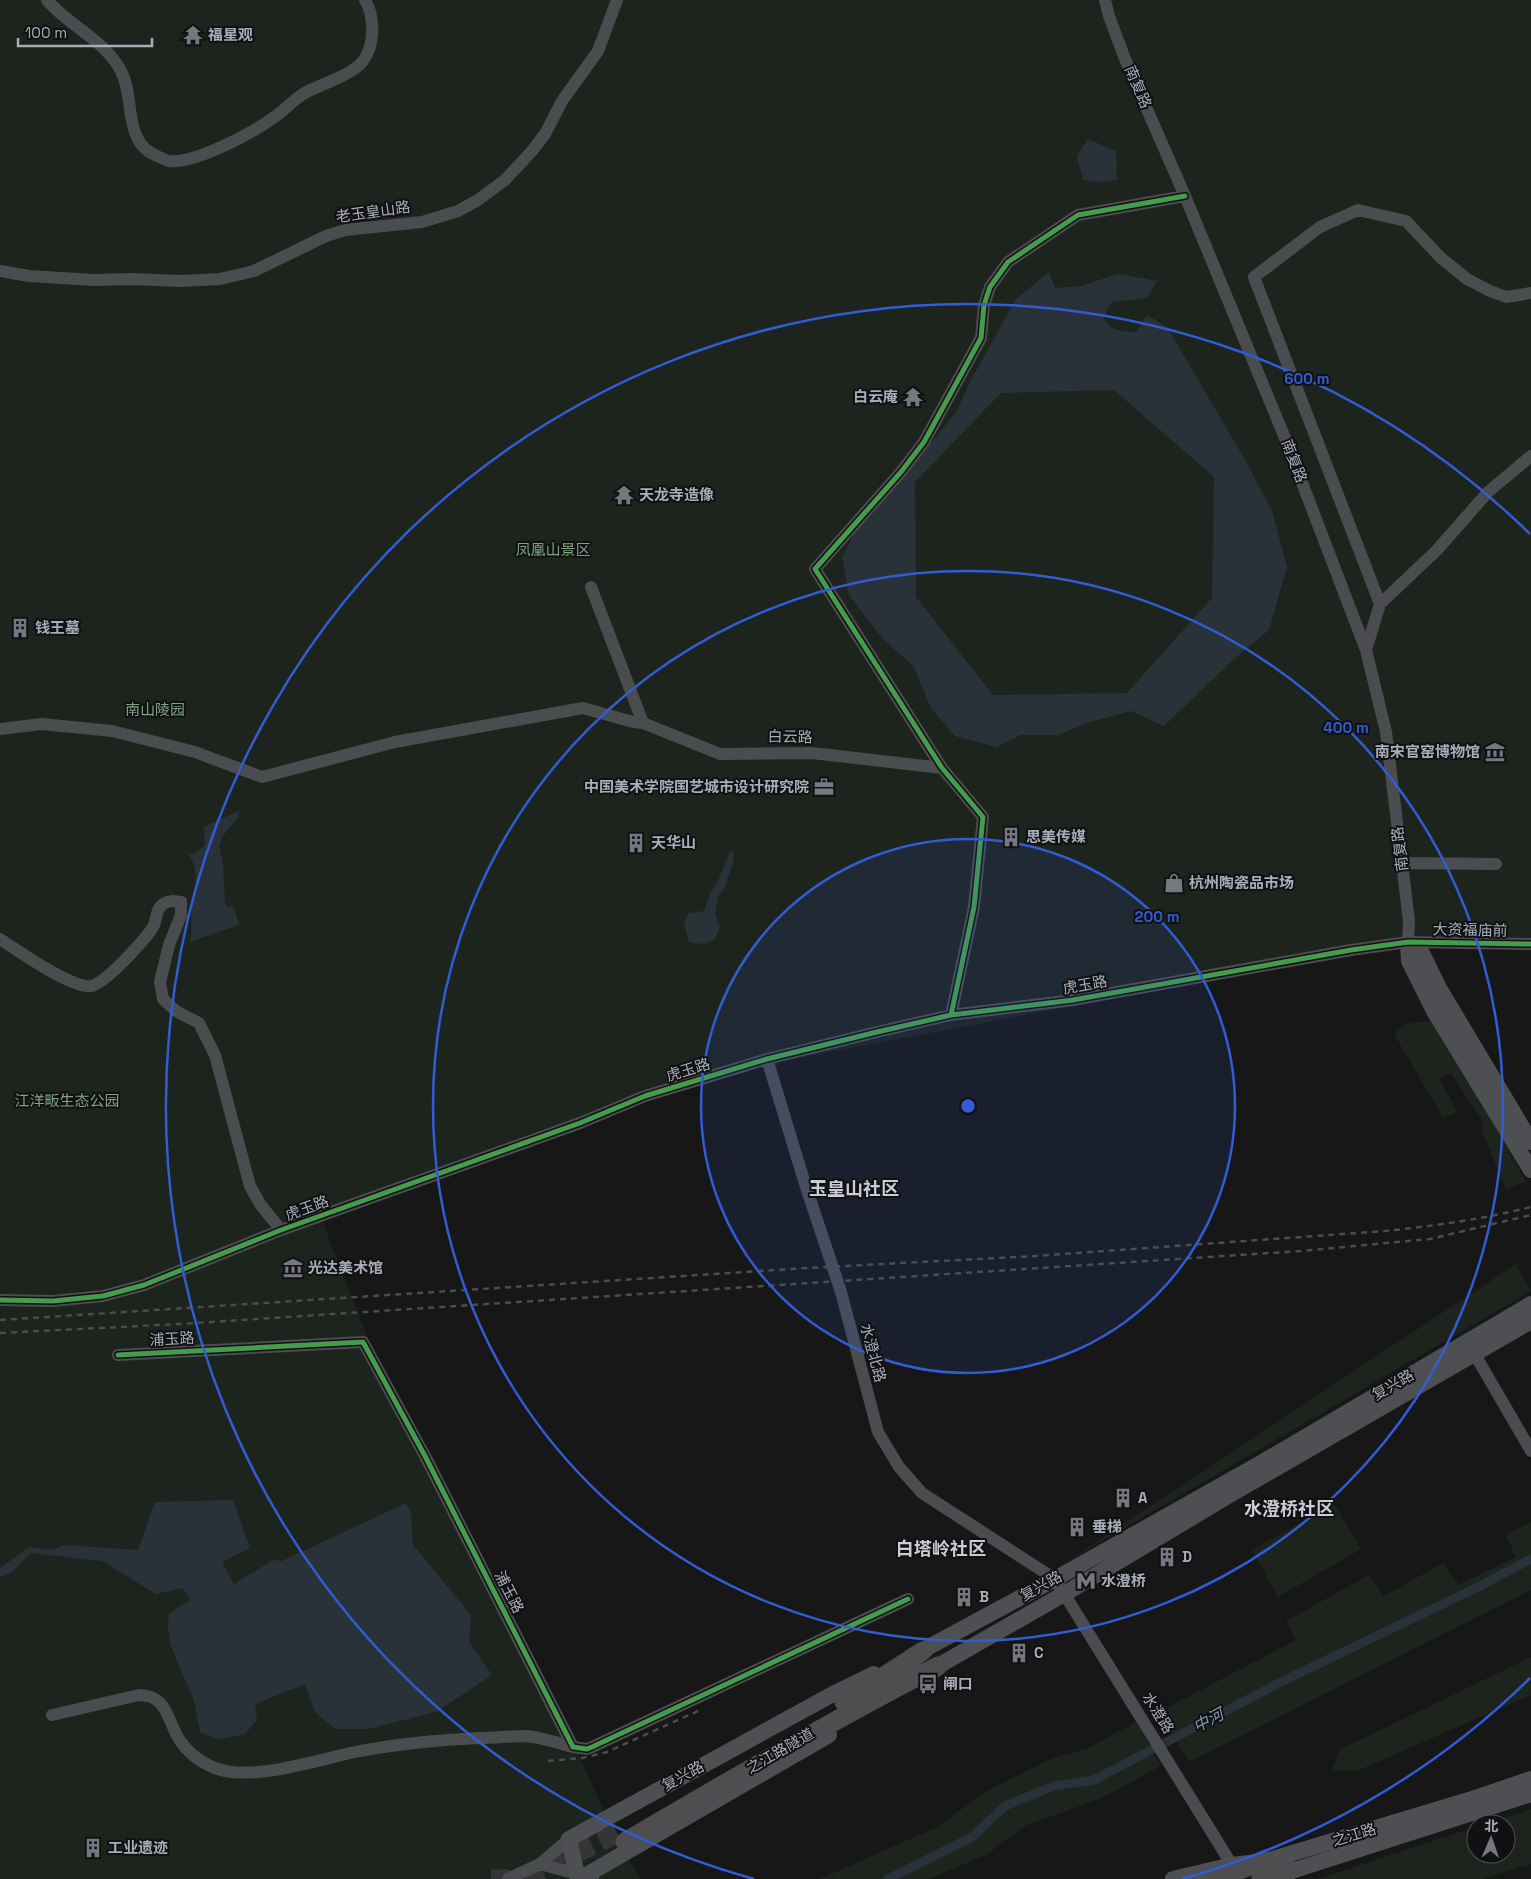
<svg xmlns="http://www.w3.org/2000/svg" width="1531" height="1879" viewBox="0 0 1531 1879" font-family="'Space Grotesk','Noto Sans SC',sans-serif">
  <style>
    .green { fill: #1d241e }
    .water { fill: #2a3239; fill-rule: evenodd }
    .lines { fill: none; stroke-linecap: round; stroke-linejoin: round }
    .canal { stroke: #2a3239; stroke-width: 9 }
    .highway-tunnel { stroke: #343537; stroke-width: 19; stroke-dasharray: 19 9; stroke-linecap: butt }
    .minor { stroke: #4b4c50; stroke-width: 12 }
    .major { stroke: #4d4f52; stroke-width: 16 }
    .highway { stroke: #4e4e51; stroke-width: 19 }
    .rail { stroke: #4b4c4f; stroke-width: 2.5; stroke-dasharray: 6 5; stroke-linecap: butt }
    .cycleway-casing { stroke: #111113; stroke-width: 8 }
    .cycleway { stroke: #469c4c; stroke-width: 5 }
    .ring { fill: none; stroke: #325cd3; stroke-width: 2.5 }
    .labels { text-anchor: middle; stroke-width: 4; stroke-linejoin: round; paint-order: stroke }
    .poi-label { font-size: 15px; font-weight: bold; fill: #a8adb8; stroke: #111113; text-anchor: start }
    .street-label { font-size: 15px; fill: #a8adb8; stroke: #111113 }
    .park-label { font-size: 15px; fill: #7fa381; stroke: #111113 }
    .water-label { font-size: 16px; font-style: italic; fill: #7f9bb3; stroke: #111113 }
    .quarter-label { font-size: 18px; font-weight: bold; fill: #c9ccd4; stroke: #111113 }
    .centre { fill: #325cd3; stroke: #111113; stroke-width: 2.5 }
    .ring-label { font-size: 15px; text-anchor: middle; font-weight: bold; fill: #325cd3; stroke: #111113; stroke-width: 4; stroke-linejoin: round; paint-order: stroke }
  </style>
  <rect width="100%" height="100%" fill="#171717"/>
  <path class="green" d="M0 0H1531V945L1369 950 735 1070 318 1210 380 1370 572 1739 617 1841 641 1879H0Z
    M1436 1020 1526 1182 1506 1189 1482 1131 1481 1118 1451 1074 1439 1079 1458 1112 1443 1117 1394 1034 1406 1024Z
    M1516 1264 1531 1291 1061 1565Z
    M1334 1504 1361 1549 1278 1597 1252 1550Z
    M1531 1522V1590L1189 1762 1159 1712 1296 1640 1286 1621 1369 1575 1384 1596 1443 1563 1459 1585 1516 1557 1506 1535Z
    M1531 1657V1695L1357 1771H1332L1339 1750Z
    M1136 1722 1161 1766 1100 1799 1026 1825 986 1855 929 1879H820L937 1827 985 1792 1053 1758 1087 1749Z
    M1531 1809V1864L1483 1879H1318L1476 1827V1854H1506V1824H1486Z"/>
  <path class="water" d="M1088 139 1116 151 1117 180 1100 182 1083 180 1077 156Z
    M1049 272 1055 288 1081 286 1118 274 1157 281 1147 298 1112 302 1107 310 1104 319C1112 332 1122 331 1136 332L1147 315 1167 327 1244 458 1272 511 1287 567 1269 630 1234 659 1164 726 1131 711 1087 723 1058 735H1021L996 747 955 736 931 708 914 667 882 638 849 595 842 557 858 526 896 486 956 412 972 378 1016 299ZM1114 390 1214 477 1212 598 1127 693 993 695 916 597 915 482 1001 393Z
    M238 811 239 816 223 836 219 845 223 864 225 903 227 907H234L239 925 189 942C194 929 190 922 192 908 195 890 200 871 189 855L197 852 205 845 204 827Z
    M731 850 734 854 732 866 724 889 718 896 715 915 720 926 715 939 703 944 689 942 684 924 688 913 704 911 710 893 717 883Z
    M233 1500 250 1548 222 1562 234 1584 273 1560 282 1561 406 1503 411 1513 413 1545 471 1615 469 1641 492 1675 436 1712 368 1729H335L315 1712 305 1684 255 1704 257 1720 245 1734 220 1739 201 1733C197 1721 196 1707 192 1695 181 1669 164 1643 169 1614L190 1600 183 1588 156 1594 102 1561 30 1553 11 1573 0 1577V1568L29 1547 51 1550 65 1545 138 1550 155 1502Z"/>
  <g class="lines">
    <path class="canal" d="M888 1879 972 1837 1005 1806 1054 1786 1094 1780 1281 1682 1476 1588 1531 1559"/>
    <path class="highway-tunnel" d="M491 1879H515
      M525 1879 620 1832"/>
    <path class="minor" d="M47 0C69 26 105 40 121 71 135 97 123 141 155 155 159 157 165 160 169 161 195 164 252 133 273 118 284 111 292 101 303 94 318 85 353 75 363 61 375 45 375 17 365 0
      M1105 0 1109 16 1125 59 1185 196 1285 438 1366 650 1386 732 1409 921 1408 942
      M0 271 29 276 94 280 131 279 181 281 220 279 254 271 326 236 345 230 422 222 458 211 478 200 505 180 532 151 545 134 562 101 598 51 617 0
      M591 587 643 723
      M1380 604 1254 277 1320 227 1358 210 1406 221 1441 258 1467 279 1490 291 1506 297 1531 293
      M1366 650 1380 604 1437 550 1488 492 1531 456
      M0 729 42 724 112 731 195 752 262 777 395 742 583 708 633 722 643 723 720 754 812 753 942 768
      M1402 863 1496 864
      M0 939C17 950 72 989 91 986 105 984 148 937 154 925 157 917 156 909 163 904 169 900 174 901 181 902V915L169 945 160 982 163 999 176 1011 199 1023 215 1055 250 1186 260 1204 281 1230
      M951 1015 974 907 983 817 942 768 815 569 901 472 924 442 981 338 984 305 990 287 1008 262 1078 215 1185 196
      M767 1059 806 1187 841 1292 878 1432 899 1467 922 1493 1055 1579 1232 1865
      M0 1300 53 1301 103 1296 144 1285 281 1230 580 1123 645 1096 767 1059 877 1032 951 1015 1073 1000 1351 950 1408 942 1531 944
      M1470 1346 1531 1451
      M118 1355 363 1342 425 1456 573 1747 587 1749 592 1747 908 1599
      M52 1715 139 1695C169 1695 167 1723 181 1742 192 1758 212 1770 232 1772 269 1776 318 1760 355 1752 396 1744 437 1740 479 1738 494 1738 510 1736 525 1736 540 1737 558 1743 573 1747
      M540 1864 577 1874 584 1873
      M508 1879 540 1864 569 1839"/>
    <path class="major" d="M1408 942 1409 961 1434 1011 1531 1170
      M1408 942 1422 953 1439 988 1531 1142
      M912 1656 1055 1579 1261 1463 1531 1304
      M930 1675 938 1666 1064 1594 1228 1496 1531 1321
      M569 1839 833 1694 874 1674
      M569 1839 578 1879
      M1279 1875 1531 1794
      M591 1879 590 1873 829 1735
      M1173 1879 1232 1865 1266 1861 1469 1800 1531 1779"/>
    <path class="highway" d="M844 1702 923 1651
      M625 1842C728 1781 831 1721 938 1666
      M1212 1879 1266 1861
      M1261 1879 1291 1870"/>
    <path class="rail" d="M0 1320 807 1268 1035 1256 1385 1231C1434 1226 1483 1219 1531 1207
      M0 1333 180 1324 1301 1251 1430 1239 1531 1215
      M548 1761 582 1758 607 1752 698 1711"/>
    <defs>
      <path id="cycleway" d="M951 1015 974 907 983 817 942 768 815 569 901 472 924 442 981 338 984 305 990 287 1008 262 1078 215 1185 196
        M0 1300 53 1301 103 1296 144 1285 281 1230 580 1123 645 1096 767 1059 877 1032 951 1015 1073 1000 1351 950 1408 942 1531 944
        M118 1355 363 1342 425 1456 573 1747 587 1749 592 1747 908 1599"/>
    </defs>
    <use href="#cycleway" class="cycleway-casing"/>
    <use href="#cycleway" class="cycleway"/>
  </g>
  <circle cx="968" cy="1106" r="267" fill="#325cd3" fill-opacity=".12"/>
  <g class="ring">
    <circle cx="968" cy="1106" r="267"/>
    <circle cx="968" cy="1106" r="535"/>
    <path d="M1530 1678A802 802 0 0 1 1182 1879M754 1879A802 802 0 1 1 1530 534"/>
  </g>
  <defs>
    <symbol id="temple-bare" viewBox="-9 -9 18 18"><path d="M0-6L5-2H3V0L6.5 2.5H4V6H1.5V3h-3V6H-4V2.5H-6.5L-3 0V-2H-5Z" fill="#757880" stroke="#111113" stroke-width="2.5" paint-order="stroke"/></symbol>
    <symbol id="building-bare" viewBox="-9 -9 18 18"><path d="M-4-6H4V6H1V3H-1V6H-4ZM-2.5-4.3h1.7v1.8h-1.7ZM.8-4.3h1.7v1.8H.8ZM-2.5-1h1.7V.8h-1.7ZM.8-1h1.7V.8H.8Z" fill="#757880" stroke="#111113" stroke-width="2.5" paint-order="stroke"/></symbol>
    <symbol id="museum-bare" viewBox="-9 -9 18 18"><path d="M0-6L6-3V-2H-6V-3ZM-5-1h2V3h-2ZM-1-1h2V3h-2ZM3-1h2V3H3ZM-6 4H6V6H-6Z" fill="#757880" stroke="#111113" stroke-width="2.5" paint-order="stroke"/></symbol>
    <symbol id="office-bare" viewBox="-9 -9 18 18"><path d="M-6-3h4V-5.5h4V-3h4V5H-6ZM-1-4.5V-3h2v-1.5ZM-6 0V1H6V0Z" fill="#757880" stroke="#111113" stroke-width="2.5" paint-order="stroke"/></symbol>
    <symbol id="shop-bare" viewBox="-9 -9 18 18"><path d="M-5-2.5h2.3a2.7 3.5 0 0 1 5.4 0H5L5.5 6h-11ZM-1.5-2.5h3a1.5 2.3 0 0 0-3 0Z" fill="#757880" stroke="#111113" stroke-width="2.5" paint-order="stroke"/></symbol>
    <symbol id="metro-bare" viewBox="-9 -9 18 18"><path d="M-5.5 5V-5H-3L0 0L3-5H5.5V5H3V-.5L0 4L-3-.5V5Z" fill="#757880" stroke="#111113" stroke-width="2.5" paint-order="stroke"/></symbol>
    <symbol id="bus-bare" viewBox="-9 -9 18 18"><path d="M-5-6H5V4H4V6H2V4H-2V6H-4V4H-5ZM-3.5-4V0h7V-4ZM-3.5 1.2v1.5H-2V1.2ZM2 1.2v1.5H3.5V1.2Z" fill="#757880" stroke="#111113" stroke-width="2.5" paint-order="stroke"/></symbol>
  </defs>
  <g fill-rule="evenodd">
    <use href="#temple-bare" x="179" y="21" width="28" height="28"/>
    <use href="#temple-bare" x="899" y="383" width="28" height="28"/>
    <use href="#temple-bare" x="610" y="481" width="28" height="28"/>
    <use href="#building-bare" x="6" y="614" width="28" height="28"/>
    <use href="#museum-bare" x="1481" y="738" width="28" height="28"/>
    <use href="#office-bare" x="810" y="773" width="28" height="28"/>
    <use href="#building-bare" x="997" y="823" width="28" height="28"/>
    <use href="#building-bare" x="622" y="829" width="28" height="28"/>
    <use href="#shop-bare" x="1160" y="869" width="28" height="28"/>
    <use href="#museum-bare" x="279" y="1254" width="28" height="28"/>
    <use href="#building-bare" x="1109" y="1484" width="28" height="28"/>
    <use href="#building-bare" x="1063" y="1513" width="28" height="28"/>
    <use href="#building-bare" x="1153" y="1543" width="28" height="28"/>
    <use href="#metro-bare" x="1072" y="1567" width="28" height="28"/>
    <use href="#building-bare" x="950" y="1583" width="28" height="28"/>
    <use href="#building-bare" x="1005" y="1639" width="28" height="28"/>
    <use href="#bus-bare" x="914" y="1670" width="28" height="28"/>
    <use href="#building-bare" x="79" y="1834" width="28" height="28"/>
  </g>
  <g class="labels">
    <g class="poi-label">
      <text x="208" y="40">福星观</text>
      <text x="898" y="402" text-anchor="end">白云庵</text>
      <text x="639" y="500">天龙寺造像</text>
      <text x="35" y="633">钱王墓</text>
      <text x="1480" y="757" text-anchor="end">南宋官窑博物馆</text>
      <text x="809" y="792" text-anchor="end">中国美术学院国艺城市设计研究院</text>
      <text x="1026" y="842">思美传媒</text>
      <text x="651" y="848">天华山</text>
      <text x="1189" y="888">杭州陶瓷品市场</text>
      <text x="308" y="1273">光达美术馆</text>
      <text x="1138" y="1503">A</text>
      <text x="1092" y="1532">垂梯</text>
      <text x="1182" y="1562">D</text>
      <text x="1101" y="1586">水澄桥</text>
      <text x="979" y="1602">B</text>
      <text x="1034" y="1658">C</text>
      <text x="943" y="1689">闸口</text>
      <text x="108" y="1853">工业遗迹</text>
    </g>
    <g class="street-label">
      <text transform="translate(1138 87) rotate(67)" y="5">南复路</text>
      <text transform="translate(373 212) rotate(-8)" y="5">老玉皇山路</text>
      <text transform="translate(1294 461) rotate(69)" y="5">南复路</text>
      <text transform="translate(790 737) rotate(1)" y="5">白云路</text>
      <text transform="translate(1400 849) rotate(-97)" y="5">南复路</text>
      <text transform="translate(1470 930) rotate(1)" y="5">大资福庙前</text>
      <text transform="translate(1085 985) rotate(-10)" y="5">虎玉路</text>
      <text transform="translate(688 1070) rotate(-17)" y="5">虎玉路</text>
      <text transform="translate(307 1208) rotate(-20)" y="5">虎玉路</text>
      <text transform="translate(172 1339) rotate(-3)" y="5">浦玉路</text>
      <text transform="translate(873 1353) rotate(75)" y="5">水澄北路</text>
      <text transform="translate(1393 1385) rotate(-30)" y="5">复兴路</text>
      <text transform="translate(1041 1586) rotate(-29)" y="5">复兴路</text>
      <text transform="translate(509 1592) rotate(63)" y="5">浦玉路</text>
      <text transform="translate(1158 1713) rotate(58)" y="5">水澄路</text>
      <text transform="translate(780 1751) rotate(-30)" y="5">之江路隧道</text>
      <text transform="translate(683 1776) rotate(-29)" y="5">复兴路</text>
      <text transform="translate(1354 1835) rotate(-17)" y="5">之江路</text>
    </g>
    <g class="park-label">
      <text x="553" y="555">凤凰山景区</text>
      <text x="155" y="715">南山陵园</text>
      <text x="67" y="1106">江洋畈生态公园</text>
    </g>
    <g class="water-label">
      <text transform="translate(1208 1720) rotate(-28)" y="6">中河</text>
    </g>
    <g class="quarter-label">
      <text x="854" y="1195">玉皇山社区</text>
      <text x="1289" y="1515">水澄桥社区</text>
      <text x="941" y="1555">白塔岭社区</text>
    </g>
  </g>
  <circle cx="968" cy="1106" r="8" class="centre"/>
  <g class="ring-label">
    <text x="1307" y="384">600 m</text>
    <text x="1346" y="733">400 m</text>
    <text x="1157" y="922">200 m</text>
  </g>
  <g transform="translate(1491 1839) rotate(2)"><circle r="24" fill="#111113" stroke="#4d4f55"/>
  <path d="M0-4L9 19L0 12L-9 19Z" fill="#757880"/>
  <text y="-8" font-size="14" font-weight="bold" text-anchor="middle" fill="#a8adb8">北</text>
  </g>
  <path d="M18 38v8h134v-8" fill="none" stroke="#a8adb8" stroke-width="2.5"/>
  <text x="25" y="38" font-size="15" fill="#a8adb8" stroke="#111113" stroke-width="4" paint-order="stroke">100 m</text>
</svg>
